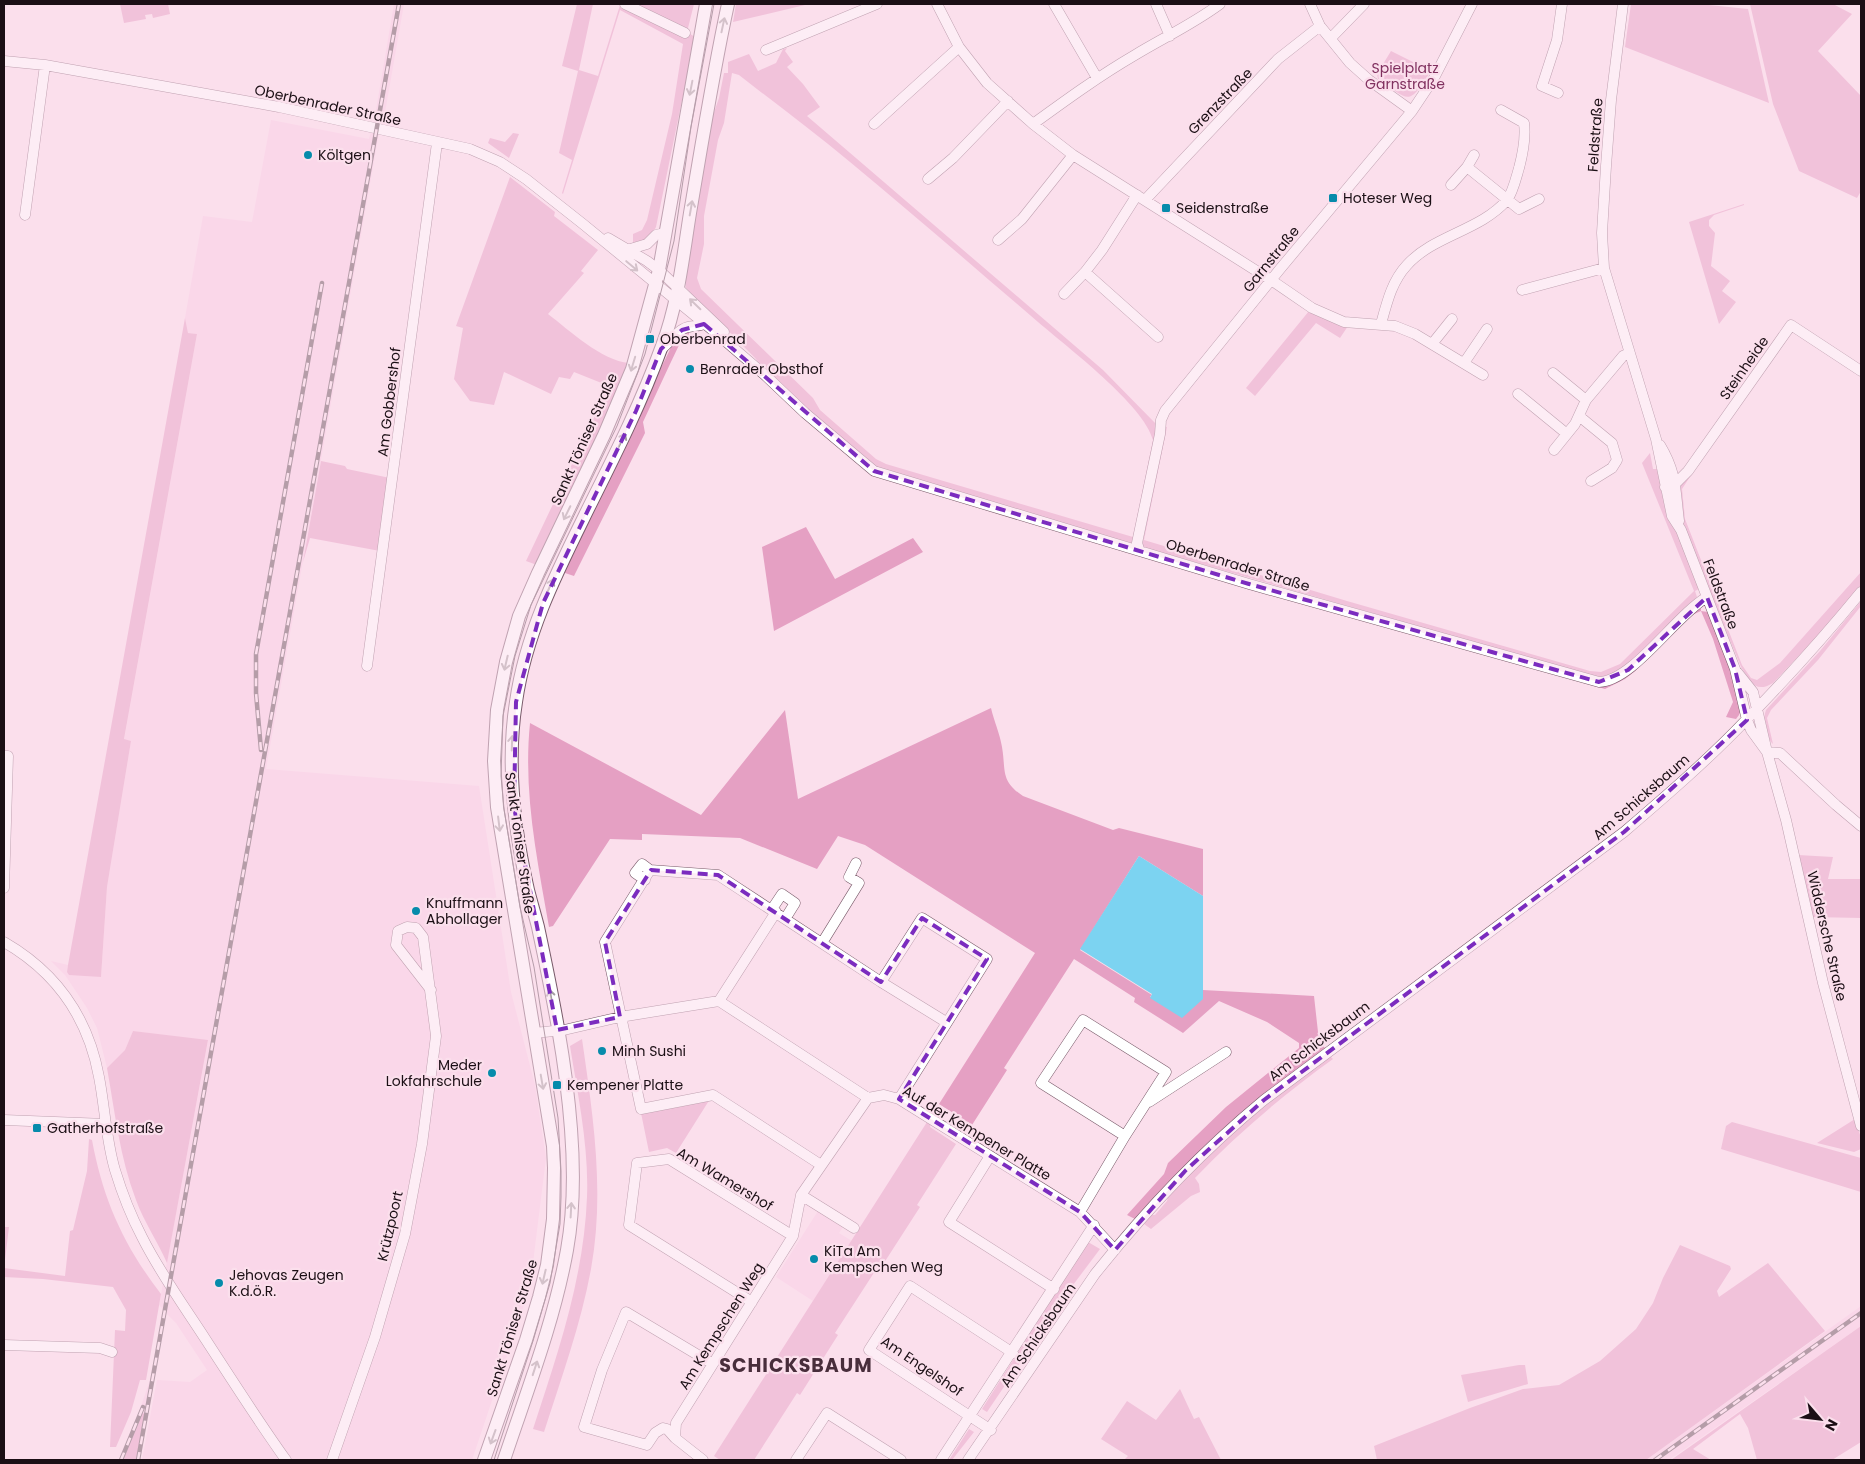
<svg xmlns="http://www.w3.org/2000/svg" width="1865" height="1464" viewBox="0 0 1865 1464" font-family="Poppins,sans-serif">
  <style>
    .built { fill: #f9cee4 }
    .green { fill: #e5a0c3; fill-rule: evenodd }
    .water { fill: #7cd3f1 }
    .lines { fill: none; stroke-linecap: round; stroke-linejoin: round }
    .minor-casing { stroke: #785a69; stroke-width: 11 }
    .major-casing { stroke: #785a69; stroke-width: 14 }
    .minor { stroke: #fff; stroke-width: 10 }
    .major { stroke: #fff; stroke-width: 12 }
    .tram { stroke: #5f4e56; stroke-width: 1 }
    .rail-casing { stroke: #5f4e56; stroke-width: 4.5 }
    .rail { stroke: #fbdfec; stroke-width: 2.5; stroke-dasharray: 8; stroke-linecap: butt }
    .oneway { stroke: #a49fa1 }
    .marked { fill: none; stroke: #7b2cbf; stroke-width: 4; stroke-dasharray: 10 6; stroke-linejoin: round }
    .poi-dot { fill: #068bab; stroke: #fbdfec; stroke-width: 2 }
    .labels { text-anchor: middle; stroke-width: 4.5; stroke-linejoin: round; paint-order: stroke }
    .park-label { font-size: 14px; fill: #80305f; stroke: #fbdfec }
    .street-label { font-size: 14px; fill: #1b0f15; stroke: #fbdfec }
    .poi-label { font-size: 14px; fill: #1b0f15; stroke: #fbdfec; text-anchor: start }
    .district-label { font-size: 19px; font-weight: bold; letter-spacing: 1px; fill: #482d3b; stroke: #fbdfec }
  </style>
  <rect width="100%" height="100%" fill="#fbdfec"/>
  <path class="built" d="M394 4H404L383 124 374 122Z
    M271 120 369 139 371 132 379 133 266 769 479 786 511 992 535 1085 546 1158 530 1287 472 1460H142L157 1380 190 1382 207 1370 176 1323 166 1313 140 1460H136L142 1414 123 1460H119L137 1418 153 1371 164 1310 159 1305 208 1041 133 1031 125 1050 107 1068 97 1028 87 1008 65 975 51 961 68 965 67 972 101 977 107 887 131 741 124 740 197 334 188 333 185 318 203 216 252 222Z
    M818 1211 843 1227 839 1233 852 1241 813 1301 776 1277Z
    M1861 1306V1326L1669 1460H1646Z"/>
  <path class="green" d="M120 4H168L170 14 153 18 152 14 145 15 146 19 124 23Z
    M577 4H593L579 70 598 76 620 5 660 25 636 4H694L687 32 695 37 656 227C651 237 645 242 633 244V234L642 230 647 220 672 114 683 44 620 10 563 194 562 193 572 160 559 153 578 71 562 66Z
    M736 4H805V5L733 22Z
    M1631 4H1699L1748 9 1769 103 1625 47Z
    M1750 4H1833L1852 14 1818 51 1861 96V191L1857 198 1799 171 1773 104Z
    M787 48 785 51 793 62 787 67 803 84 820 107 807 116 1103 370 1157 425 1135 538 1131 543H1125L880 469 866 461 773 379 755 358 686 288 685 265 711 121 719 98 724 73H728V62L749 54 758 71 776 63 783 49ZM732 73 739 75C776 104 814 132 850 162 913 214 975 268 1038 322 1067 347 1144 405 1153 440L1133 537 886 464 876 459 820 410 813 398 701 289 697 278 704 244V216L718 140 724 123Z
    M1391 51 1431 71C1408 106 1411 102 1378 79L1377 74Z
    M513 133 519 134 509 158 488 143 490 138 505 142Z
    M510 177 555 212 554 216 598 250 581 271 584 273 548 314C569 330 602 361 629 363L615 399 537 565 526 561 609 386 574 372 570 379 559 377 551 394 504 372 494 405 470 401 454 379 463 328 456 326Z
    M1744 204V205L1714 215 1709 220V226L1715 233 1711 266 1730 281 1722 291 1736 302 1719 324 1689 222Z
    M1309 311 1333 322 1348 326 1340 338 1316 323 1255 396 1246 388Z
    M185 318 188 333 197 334 124 739 131 741 107 887 101 977 69 975 67 972 68 965Z
    M689 329V335L680 343 670 364 643 422 645 433 574 576 562 572 675 339Z
    M1163 426 1167 427 1144 540 1347 601 1590 671 1601 672 1620 664 1694 591 1642 463 1650 453 1653 469H1658L1701 588 1695 591 1697 597 1625 668 1616 674 1599 678 1142 547Z
    M321 461 345 466 347 469 390 478 380 551 310 538 303 562Z
    M1697 466 1682 489 1685 519 1742 665 1751 678 1757 680 1780 663 1861 572V587L1850 602 1773 683C1755 694 1750 681 1741 667L1683 527 1679 493 1681 484Z
    M806 527 835 579 913 538 923 552 774 631 762 547Z
    M1225 579 1605 685 1697 609H1701V611L1708 612 1729 666 1741 709 1739 715 1736 719 1726 717 1733 702 1713 639 1701 611 1692 615 1634 672 1625 679 1605 689Z
    M1861 601V606L1818 660 1771 710 1767 718 1773 744C1764 736 1762 721 1766 710L1820 651Z
    M991 708C994 721 1000 734 1002 747 1006 770 1000 781 1023 796L1113 830 1119 828 1203 849V896L1139 856 1080 950 1152 995 1150 997 1203 999V990L1314 996 1319 1041 1325 1048 1256 1101 1135 1219 1127 1215 1164 1174 1168 1163 1226 1107 1299 1048V1043L1267 1022 1219 1001 1183 1033 1134 1002 1135 998 1074 959 1004 1068 1007 1070 972 1125 939 1104 1035 953 865 845 838 836 817 869 740 838 642 834V840L610 839 553 926 549 927C537 858 523 793 530 723L701 815 785 710 798 799Z
    M1798 855 1833 857 1828 879H1861V918L1812 917Z
    M133 1031 208 1040 167 1263C158 1242 144 1222 136 1200 120 1158 115 1113 107 1068L125 1050Z
    M582 1039C593 1115 605 1192 591 1269 581 1324 561 1379 544 1432L533 1429C558 1353 584 1277 587 1197 589 1147 578 1096 570 1046Z
    M1330 1056 1333 1059C1283 1095 1237 1134 1195 1178L1199 1184 1200 1192 1191 1196 1151 1229 1144 1224 1152 1215H1155L1167 1201 1168 1197 1218 1146 1261 1109Z
    M710 1099 676 1153 667 1148 649 1152 641 1113 678 1105 679 1107Z
    M1855 1119 1861 1138V1149L1854 1152 1817 1143Z
    M927 1122 931 1124 930 1127 956 1144 917 1205 920 1207 882 1266 879 1265 835 1333 838 1335 800 1395 797 1393 754 1460H720L714 1456Z
    M1732 1122 1861 1158V1192L1721 1149 1726 1126Z
    M89 1139 92 1140C103 1200 124 1246 161 1294L146 1380H140L131 1412 116 1447H110L115 1330 125 1331 126 1310 113 1287 43 1279 4 1277V1227H9L4 1268 65 1276 70 1231 73 1230 87 1171Z
    M1088 1242 1100 1249 1070 1289 987 1412 982 1409Z
    M1680 1245 1730 1266 1731 1269 1717 1291 1719 1297 1768 1263 1825 1331 1646 1460H1377L1374 1446 1470 1408 1523 1389 1559 1385 1600 1361 1636 1329 1653 1303 1663 1278Z
    M1861 1326V1442L1832 1460H1757L1748 1428 1740 1414 1693 1449 1711 1460H1671Z
    M1519 1365H1525L1528 1384 1468 1402 1461 1375Z
    M1180 1389 1194 1419 1199 1417 1221 1460H1124L1128 1456 1101 1439 1127 1401 1156 1420Z
    M142 1413 145 1414 136 1460H123Z
    M969 1429 974 1432 952 1460H949Z"/>
  <path class="water" d="M1139 856 1203 896V999L1182 1018 1150 998 1152 994 1080 949Z"/>
  <g class="lines">
    <defs>
      <path id="minor" d="M625 4 685 33
        M937 4 959 47 987 83 1033 124 1073 155 1271 280 1312 308 1344 322 1395 326 1415 334 1483 375
        M1054 4 1097 78
        M1156 4 1170 36
        M1310 4 1320 26 1350 63 1369 80 1412 111
        M1623 4 1611 100 1606 166 1602 233 1604 268 1656 439 1672 516 1681 530 1735 669 1747 720 1751 730 1767 752
        M1331 38 1364 4
        M766 50 877 4
        M4 61 45 65 279 107 470 149 500 162 526 179 583 224 716 333 766 376 805 413 874 471 1249 584 1599 682C1633 681 1675 616 1707 597
        M1558 93 1542 86 1557 40 1562 4
        M874 124 959 47
        M1033 124C1066 100 1099 76 1135 55 1163 38 1193 24 1220 4
        M1467 167 1474 155
        M928 179 953 158 1008 101
        M1451 185 1467 167 1519 209 1539 199
        M1137 195 1102 250 1085 272 1158 337
        M1145 200 1278 59 1320 26
        M25 215 45 65
        M608 238 647 261 659 270 724 332
        M998 240 1022 219 1073 155
        M627 250 647 244 656 235 665 233
        M1522 290 1604 268
        M1064 294 1085 272
        M1381 324C1387 302 1392 281 1407 265 1434 235 1480 231 1507 200 1513 192 1516 178 1519 168 1523 153 1526 138 1524 123L1501 110
        M1432 344 1452 319
        M661 349C670 343 674 334 683 329 690 325 698 327 704 324
        M1464 363 1487 329
        M1553 373 1586 400
        M1518 394 1567 434
        M1579 416 1612 443 1617 460 1612 468 1591 481
        M1660 445C1677 473 1675 490 1679 521
        M1554 450 1575 424 1586 400 1623 356 1629 353
        M1665 487 1676 483 1688 471 1791 325 1861 371
        M1139 549 1137 543 1160 434 1161 420 1165 411 1280 269 1412 111 1434 78 1472 4
        M367 666 437 143
        M1737 672 1753 692 1767 752 1786 820 1823 983 1861 1126
        M1767 752 1780 753 1836 805 1861 826
        M4 756H8L4 888
        M645 880 635 873 642 864 650 870
        M772 909 782 894 795 903 785 919
        M4 942C56 972 88 1017 99 1077 105 1108 106 1140 115 1170 122 1193 131 1216 142 1237 160 1273 184 1306 206 1340 232 1380 258 1421 286 1460
        M822 943 859 883 849 877 856 863
        M719 1001 776 912
        M534 1033 564 1030 620 1017 719 1001 868 1098 884 1095 899 1099 1080 1212 1115 1250
        M899 1099 987 959 922 918 881 982 946 1022
        M1149 1102 1226 1052
        M4 1120 106 1124
        M990 1156 949 1222 1054 1289
        M821 1165 713 1095 641 1109 605 942 650 870 718 875 881 982
        M801 1195 854 1228
        M1080 1212 1125 1136 1166 1072 1083 1020 1041 1083 1125 1136
        M752 1302 629 1225 637 1163 669 1159 793 1236
        M4 1345 100 1348 112 1352
        M991 1430 869 1350 910 1286 1013 1353
        M675 1438 667 1429 663 1428 655 1433 647 1445 584 1427 602 1370 626 1312 713 1364
        M332 1460 375 1337 405 1234 422 1144 436 1036 435 1028 423 937 416 928 407 927 398 931 396 945 431 990
        M703 1460 675 1438 676 1423 793 1236 801 1195 868 1098
        M796 1460 827 1413 901 1460
        M941 1460 1094 1225
        M968 1460 1095 1274C1146 1210 1201 1152 1264 1100L1624 832C1666 796 1709 759 1747 719 1787 678 1825 636 1861 592"/>
      <path id="major" d="M484 1460 526 1340 539 1297 547 1265 553 1219 554 1168 553 1146 497 807 494 761 497 710 506 662 519 616 538 573 604 435 632 369 659 270 706 4
        M504 1460C527 1391 554 1322 567 1250 574 1211 574 1168 571 1129 566 1061 552 993 538 927 535 915 531 902 528 890 514 829 506 765 516 702 526 631 559 568 590 505 616 453 642 401 662 346 678 304 683 257 690 213 702 143 713 73 728 4"/>
    </defs>
    <use href="#minor" class="minor-casing"/>
    <use href="#major" class="major-casing"/>
    <use href="#minor" class="minor"/>
    <use href="#major" class="major"/>
    <path class="tram" d="M494 1460 533 1341 550 1283 560 1224 561 1197V1171L558 1118 534 967 520 907 504 809 501 776 503 716 515 656 531 605 617 426 645 354 674 241 691 127 714 4"/>
    <defs>
      <path id="rail" d="M261 750 256 693V654L322 283
        M121 1460 143 1407
        M138 1460 399 4
        M1655 1460 1861 1313"/>
    </defs>
    <use href="#rail" class="rail-casing"/>
    <use href="#rail" class="rail"/>
  </g>
  <defs><path id="oneway-shaft" d="M-6 0H5M1.5-3L5.5 0L1.5 3" fill="none" stroke-width="1.6" stroke-linecap="round" stroke-linejoin="round" transform="scale(1.25)"/></defs>
  <g class="oneway">
    <use href="#oneway-shaft" transform="translate(723 25) rotate(-78)"/>
    <use href="#oneway-shaft" transform="translate(691 88) rotate(101)"/>
    <use href="#oneway-shaft" transform="translate(691 208) rotate(-80)"/>
    <use href="#oneway-shaft" transform="translate(632 266) rotate(40)"/>
    <use href="#oneway-shaft" transform="translate(695 304) rotate(-136)"/>
    <use href="#oneway-shaft" transform="translate(633 364) rotate(107)"/>
    <use href="#oneway-shaft" transform="translate(622 440) rotate(-64)"/>
    <use href="#oneway-shaft" transform="translate(567 513) rotate(116)"/>
    <use href="#oneway-shaft" transform="translate(550 586) rotate(-66)"/>
    <use href="#oneway-shaft" transform="translate(506 663) rotate(103)"/>
    <use href="#oneway-shaft" transform="translate(512 743) rotate(-88)"/>
    <use href="#oneway-shaft" transform="translate(499 824) rotate(83)"/>
    <use href="#oneway-shaft" transform="translate(551 997) rotate(-100)"/>
    <use href="#oneway-shaft" transform="translate(542 1082) rotate(80)"/>
    <use href="#oneway-shaft" transform="translate(571 1210) rotate(-87)"/>
    <use href="#oneway-shaft" transform="translate(544 1277) rotate(103)"/>
    <use href="#oneway-shaft" transform="translate(535 1368) rotate(-72)"/>
    <use href="#oneway-shaft" transform="translate(493 1437) rotate(110)"/>
  </g>
  <path d="M0 0H1865V1464H0ZM704 324 874 471 1249 584 1599 682 1628 670 1707 597 1735 669 1747 720 1624 832 1264 1100 1186 1170 1115 1250 1080 1212 899 1099 987 959 922 918 881 982 718 875 651 870 605 942 620 1017 557 1030 514 807 516 702 543 603 636 411 661 349 682 330Z" fill="#fbdfec" fill-opacity=".55" fill-rule="evenodd"/>
  <path class="marked" d="M704 324 874 471 1249 584 1599 682 1628 670 1707 597 1735 669 1747 720 1624 832 1264 1100 1186 1170 1115 1250 1080 1212 899 1099 987 959 922 918 881 982 718 875 651 870 605 942 620 1017 557 1030 514 807 516 702 543 603 636 411 661 349 682 330Z"/>
  <g class="poi-dot">
    <circle cx="308" cy="155" r="5"/>
    <rect x="1328" y="193" width="10" height="10" rx="2.5"/>
    <rect x="1161" y="203" width="10" height="10" rx="2.5"/>
    <rect x="645" y="334" width="10" height="10" rx="2.5"/>
    <circle cx="690" cy="369" r="5"/>
    <circle cx="416" cy="911" r="5"/>
    <circle cx="602" cy="1051" r="5"/>
    <circle cx="492" cy="1073" r="5"/>
    <rect x="552" y="1080" width="10" height="10" rx="2.5"/>
    <rect x="32" y="1123" width="10" height="10" rx="2.5"/>
    <circle cx="814" cy="1259" r="5"/>
    <circle cx="219" cy="1283" r="5"/>
  </g>
  <g class="labels">
    <g class="park-label">
      <text x="1405" y="73">Spielplatz<tspan x="1405" dy="16">Garnstraße</tspan></text>
    </g>
    <g class="street-label">
      <text transform="translate(1220 101) rotate(-46)" y="5">Grenzstraße</text>
      <text transform="translate(328 105) rotate(12)" y="5">Oberbenrader Straße</text>
      <text transform="translate(1595 135) rotate(-86)" y="5">Feldstraße</text>
      <text transform="translate(1271 259) rotate(-51)" y="5">Garnstraße</text>
      <text transform="translate(1744 368) rotate(-55)" y="5">Steinheide</text>
      <text transform="translate(389 402) rotate(-83)" y="5">Am Gobbershof</text>
      <text transform="translate(584 439) rotate(-66)" y="5">Sankt Töniser Straße</text>
      <text transform="translate(1238 565) rotate(17)" y="5">Oberbenrader Straße</text>
      <text transform="translate(1721 594) rotate(69)" y="5">Feldstraße</text>
      <text transform="translate(1641 797) rotate(-41)" y="5">Am Schicksbaum</text>
      <text transform="translate(520 843) rotate(82)" y="5">Sankt Töniser Straße</text>
      <text transform="translate(1827 936) rotate(77)" y="5">Widdersche Straße</text>
      <text transform="translate(1319 1041) rotate(-37)" y="5">Am Schicksbaum</text>
      <text transform="translate(977 1133) rotate(31)" y="5">Auf der Kempener Platte</text>
      <text transform="translate(725 1179) rotate(31)" y="5">Am Wamershof</text>
      <text transform="translate(390 1226) rotate(-77)" y="5">Krützpoort</text>
      <text transform="translate(721 1326) rotate(-58)" y="5">Am Kempschen Weg</text>
      <text transform="translate(512 1328) rotate(-73)" y="5">Sankt Töniser Straße</text>
      <text transform="translate(1038 1335) rotate(-56)" y="5">Am Schicksbaum</text>
      <text transform="translate(922 1366) rotate(34)" y="5">Am Engelshof</text>
    </g>
    <g class="poi-label">
      <text x="318" y="160">Költgen</text>
      <text x="1343" y="203">Hoteser Weg</text>
      <text x="1176" y="213">Seidenstraße</text>
      <text x="660" y="344">Oberbenrad</text>
      <text x="700" y="374">Benrader Obsthof</text>
      <text x="426" y="908">Knuffmann<tspan x="426" dy="16">Abhollager</tspan></text>
      <text x="612" y="1056">Minh Sushi</text>
      <text x="482" y="1070" text-anchor="end">Meder<tspan x="482" dy="16">Lokfahrschule</tspan></text>
      <text x="567" y="1090">Kempener Platte</text>
      <text x="47" y="1133">Gatherhofstraße</text>
      <text x="824" y="1256">KiTa Am<tspan x="824" dy="16">Kempschen Weg</tspan></text>
      <text x="229" y="1280">Jehovas Zeugen<tspan x="229" dy="16">K.d.ö.R.</tspan></text>
    </g>
    <g class="district-label">
      <text x="796" y="1372">SCHICKSBAUM</text>
    </g>
  </g>
  <rect width="1865" height="1464" fill="none" stroke="#1b0f15" stroke-width="10"/>
  <g transform="translate(1820 1419) rotate(118)" stroke="#fbdfec" stroke-width="4" paint-order="stroke">
  <path d="M0-4L9 19L0 12L-9 19Z" fill="#1b0f15"/>
  <text y="-8" font-size="14" font-weight="bold" text-anchor="middle" fill="#1b0f15">N</text>
  </g>
</svg>
